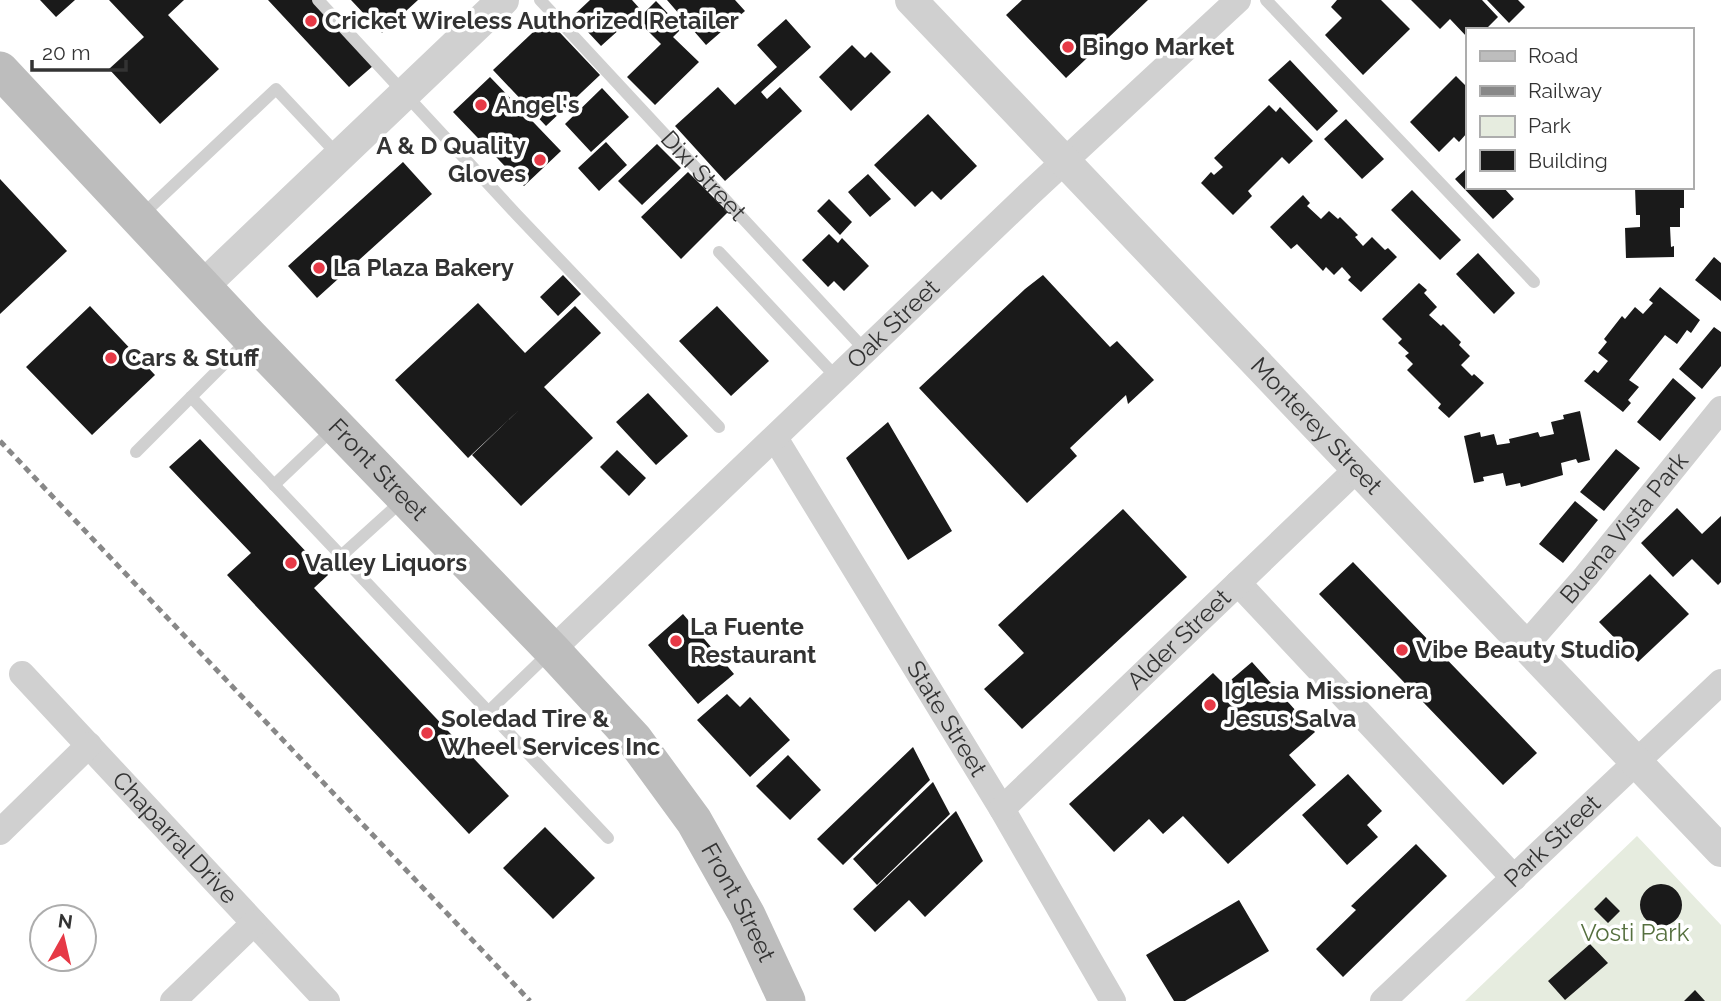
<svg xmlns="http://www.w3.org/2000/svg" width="1721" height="1001" viewBox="0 0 1721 1001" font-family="Raleway,sans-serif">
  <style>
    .green { fill: #e6ecdf }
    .building { fill: #1a1a1a }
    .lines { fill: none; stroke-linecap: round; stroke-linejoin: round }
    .service { stroke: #d0d0d0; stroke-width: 12 }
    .minor { stroke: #d0d0d0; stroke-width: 26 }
    .tertiary { stroke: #d0d0d0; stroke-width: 32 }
    .secondary { stroke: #bdbdbd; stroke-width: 37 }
    .rail { stroke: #888; stroke-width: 5; stroke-dasharray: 7 5; stroke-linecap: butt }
    .poi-dot { fill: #e63946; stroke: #fff; stroke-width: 2.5 }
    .labels { text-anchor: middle; stroke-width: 7; stroke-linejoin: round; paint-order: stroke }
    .poi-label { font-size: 24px; font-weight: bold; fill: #333; stroke: #fff; text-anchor: start }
    .street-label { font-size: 24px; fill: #333; stroke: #fff }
    .park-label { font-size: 24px; fill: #56703f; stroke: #fff }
  </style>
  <rect width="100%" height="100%" fill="#fff"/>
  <path class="green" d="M1637 836 1721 925V1001H1465Z"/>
  <path class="building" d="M40 0H75L56 17Z
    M109 0H184L168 15 219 69 160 124 109 69 144 37Z
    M268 0H314L374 65 349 87Z
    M351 0H418L382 33Z
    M590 0H632L641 10 601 46 573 16Z
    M667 0H735L745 11 706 45Z
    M1022 0H1148L1066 78 1006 15Z
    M1337 0H1381L1410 29 1363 75 1325 35 1342 18 1331 7Z
    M1411 0H1482L1498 17 1485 30H1467V37L1450 19 1440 29Z
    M1487 0H1518L1525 7 1509 23Z
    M656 1 682 28 673 37 699 62 655 105 627 77 661 44 637 20Z
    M547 19 600 75 546 126 493 70Z
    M786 19 811 47 761 92 767 99 780 87 802 111 725 181 675 126 718 87 735 105 777 67 757 45Z
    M852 45 865 58 871 52 891 72 851 111 819 77Z
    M1290 60 1338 111 1317 131 1268 80Z
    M1456 76 1467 87V133L1459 142 1454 137 1439 152 1410 122Z
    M490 77 561 151 524 186 453 112Z
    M602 88 629 117 591 152 565 124Z
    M1269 105 1276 112 1280 107 1313 141 1289 164 1282 157 1248 191 1252 196 1233 215 1201 183 1211 172 1214 175 1223 167 1214 158Z
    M928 114 977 166 941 200 932 191 915 207 874 165Z
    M1346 119 1384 159 1362 179 1324 139Z
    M606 142 627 165 599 191 578 168Z
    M657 144 681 168 642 205 618 181Z
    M403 162 432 194 317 298 288 266Z
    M1467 168V187H1503L1514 199 1493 219 1455 179Z
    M688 172 728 212 681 259 641 217Z
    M868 174 891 199 870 217 848 192Z
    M0 179 67 251 0 314Z
    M1635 187H1684V208H1680V227H1670L1671 247 1674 246V257L1626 258 1625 228 1640 227V215H1636Z
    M1412 190 1461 240 1440 260 1391 210Z
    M1303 195 1310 203 1307 206 1321 219 1329 211 1338 219 1340 217 1358 235 1355 237 1363 246 1372 237 1385 250 1388 248 1397 257 1361 292 1348 280 1351 277 1342 267 1334 275 1326 267 1323 271 1297 244 1291 249 1270 227Z
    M829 199 852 222 840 235 817 211Z
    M829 234 838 243 842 238 869 266 844 291 834 281 828 287 802 260Z
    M1478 253 1515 293 1494 314 1456 274Z
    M1714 257 1721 263V301L1695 280Z
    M563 275 581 294 558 316 540 297Z
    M1043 275 1110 347 1117 341 1154 380 1128 404 1126 395 1070 448 1077 456 1027 503 919 388 1025 289Z
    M1419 283 1427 290 1424 293 1437 307 1429 315 1441 326 1443 324 1461 342 1459 345 1470 356 1461 365 1472 376 1474 374 1484 383 1449 418 1438 408 1441 404 1407 370 1413 364 1405 356 1409 353 1398 343 1402 339 1382 319Z
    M1660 287 1700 320 1691 333 1687 330 1677 344 1665 335 1629 380 1639 387 1628 400 1631 403 1623 412 1584 381 1594 370 1598 373 1608 361 1598 353 1607 342 1604 339 1622 316 1625 319 1635 307 1643 314 1653 303 1649 300Z
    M478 303 525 353 575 306 601 333 544 387 593 438 521 506 472 455 519 410 468 458 395 380Z
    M90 306 155 375 92 435 26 367Z
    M717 306 769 361 731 396 679 341Z
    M1714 327 1721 332V366L1702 389 1679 369Z
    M1673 378 1696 398 1660 441 1637 422Z
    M648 393 688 436 656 465 616 422Z
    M1580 411 1590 460 1578 463 1576 459 1561 463 1563 475 1521 487 1520 483 1506 486 1503 473 1483 477 1484 481 1474 483 1464 436 1480 432 1481 437 1494 434 1497 445 1510 443 1509 439 1538 432 1540 437 1554 434 1551 422 1564 419 1563 415Z
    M888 422 952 531 908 560 846 458Z
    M200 439 328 575 314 588 509 796 469 834 227 575 251 553 169 467Z
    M1616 449 1640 468 1604 511 1580 492Z
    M617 450 646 478 629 496 600 467Z
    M1575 501 1598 520 1563 563 1539 544Z
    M1677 508 1702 534 1721 516V582L1718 585 1692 559 1673 577 1641 543Z
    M1123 509 1187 577 1022 729 984 689 1024 653 998 625Z
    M1353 562 1537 753 1503 785 1319 594Z
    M1650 574 1689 614 1638 662 1599 622Z
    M683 614 734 674 698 704 648 645Z
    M1252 662 1315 732 1289 755 1316 785 1228 864 1183 816 1163 834 1149 819 1114 852 1069 804 1213 673 1225 685Z
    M727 694 740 707 750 697 790 740 750 777 697 720Z
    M913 747 930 780 843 865 817 839Z
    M788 755 821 790 790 820 756 786Z
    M1348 774 1382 811 1367 825 1378 837 1347 865 1302 815Z
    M933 782 950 814 877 885 853 859Z
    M956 811 983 861 925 917 909 900 875 932 853 909Z
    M545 827 595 878 553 919 503 868Z
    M1416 844 1447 876 1343 977 1316 949 1356 910 1351 906Z
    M1640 905a21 21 0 1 1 42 0a21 21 0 1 1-42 0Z
    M1606 897 1620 911 1608 923 1594 909Z
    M1239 900 1269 951 1185 1001H1174L1146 955Z
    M1590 944 1608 963 1565 1000 1548 981Z
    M1695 990 1705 1001H1684Z"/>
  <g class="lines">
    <g class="service">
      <path d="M318 0 517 215 719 427"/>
      <path id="s1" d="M540 0 865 350"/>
      <path d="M1266 0 1534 282"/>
      <path d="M142 215 276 89 339 156"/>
      <path d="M719 252 837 378"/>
      <path d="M248 340 191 397 608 838"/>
      <path d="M136 452 191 397"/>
      <path d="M274 485 335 427"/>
      <path d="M341 556 403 500"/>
      <path d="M488 712 549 653"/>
    </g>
    <g class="minor">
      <path id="s2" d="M775 438 1002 809 1113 1001"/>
      <path d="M1238 583 1514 878"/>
      <path id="s3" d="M1525 646 1586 576 1721 409"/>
      <path id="s4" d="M552 650 1028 195 1238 0"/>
      <path id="s5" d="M22 674 327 1001"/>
      <path id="s6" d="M1002 809 1357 469"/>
      <path d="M0 832 89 745"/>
      <path d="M173 1001 254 923"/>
      <path id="s7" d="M1383 1001 1721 682"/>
    </g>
    <g class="tertiary">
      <path id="s8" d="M911 0 1721 851"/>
      <path d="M203 286 503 0"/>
    </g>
    <path class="secondary" id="s9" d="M0 70 250 337 552 650 634 739 694 821 747 915 787 1001"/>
    <path class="rail" d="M0 441 530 1001"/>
  </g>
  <g class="poi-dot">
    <circle cx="311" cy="21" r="7"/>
    <circle cx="1068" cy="47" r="7"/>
    <circle cx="481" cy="105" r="7"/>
    <circle cx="540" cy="160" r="7"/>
    <circle cx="319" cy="268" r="7"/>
    <circle cx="111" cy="358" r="7"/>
    <circle cx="291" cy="563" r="7"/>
    <circle cx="676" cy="641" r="7"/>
    <circle cx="1402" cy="650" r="7"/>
    <circle cx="1210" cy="705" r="7"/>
    <circle cx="427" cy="733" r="7"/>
  </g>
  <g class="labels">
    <g class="poi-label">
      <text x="325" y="29">Cricket Wireless Authorized Retailer</text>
      <text x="1082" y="55">Bingo Market</text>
      <text x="495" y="113">Angel's</text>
      <text x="526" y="154" text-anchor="end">A &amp; D Quality<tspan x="526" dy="28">Gloves</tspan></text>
      <text x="333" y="276">La Plaza Bakery</text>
      <text x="125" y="366">Cars &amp; Stuff</text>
      <text x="305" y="571">Valley Liquors</text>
      <text x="690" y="635">La Fuente<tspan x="690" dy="28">Restaurant</tspan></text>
      <text x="1416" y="658">Vibe Beauty Studio</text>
      <text x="1224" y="699">Iglesia Missionera<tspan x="1224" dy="28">Jesus Salva</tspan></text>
      <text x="441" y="727">Soledad Tire &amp;<tspan x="441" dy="28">Wheel Services Inc</tspan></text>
    </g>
    <g class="street-label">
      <text dy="8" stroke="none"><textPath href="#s1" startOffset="240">Dixi Street</textPath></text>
      <text dy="8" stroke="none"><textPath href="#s4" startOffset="472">Oak Street</textPath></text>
      <text dy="8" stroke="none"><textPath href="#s8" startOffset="588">Monterey Street</textPath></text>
      <text dy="8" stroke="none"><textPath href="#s9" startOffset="550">Front Street</textPath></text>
      <text dy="8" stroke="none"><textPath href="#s3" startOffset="154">Buena Vista Park</textPath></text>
      <text dy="8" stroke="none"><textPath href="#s6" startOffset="245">Alder Street</textPath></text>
      <text dy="8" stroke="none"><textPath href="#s2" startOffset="329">State Street</textPath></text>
      <text dy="8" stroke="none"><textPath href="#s5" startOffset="224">Chaparral Drive</textPath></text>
      <text dy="8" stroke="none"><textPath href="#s7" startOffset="233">Park Street</textPath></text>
      <text dy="8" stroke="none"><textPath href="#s9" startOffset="1116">Front Street</textPath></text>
    </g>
    <g class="park-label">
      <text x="1635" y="941">Vosti Park</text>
    </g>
  </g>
  <rect x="1466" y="28" width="228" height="161" fill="#ffffff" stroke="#adadad" stroke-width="2"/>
  <rect x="1480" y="51" width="35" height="10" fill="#bdbdbd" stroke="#adadad" stroke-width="2"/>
  <text x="1528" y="63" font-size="21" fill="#333333">Road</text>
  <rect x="1480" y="86" width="35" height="10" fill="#888888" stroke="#adadad" stroke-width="2"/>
  <text x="1528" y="98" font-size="21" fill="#333333">Railway</text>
  <rect x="1480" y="116" width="35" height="21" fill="#e6ecdf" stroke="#adadad" stroke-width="2"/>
  <text x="1528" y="133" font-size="21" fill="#333333">Park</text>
  <rect x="1480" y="150" width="35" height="21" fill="#1a1a1a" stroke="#adadad" stroke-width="2"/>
  <text x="1528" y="168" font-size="21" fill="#333333">Building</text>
  <g transform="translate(63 938) rotate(8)"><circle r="33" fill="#ffffff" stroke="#adadad" stroke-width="2"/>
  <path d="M0-5L12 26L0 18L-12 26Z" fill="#e63946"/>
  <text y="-10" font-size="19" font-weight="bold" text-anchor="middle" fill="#333333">N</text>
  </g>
  <path d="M32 60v10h94v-10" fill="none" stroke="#333333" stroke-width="3.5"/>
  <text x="42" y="60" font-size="21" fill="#333333" stroke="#ffffff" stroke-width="5" paint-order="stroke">20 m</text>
</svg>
